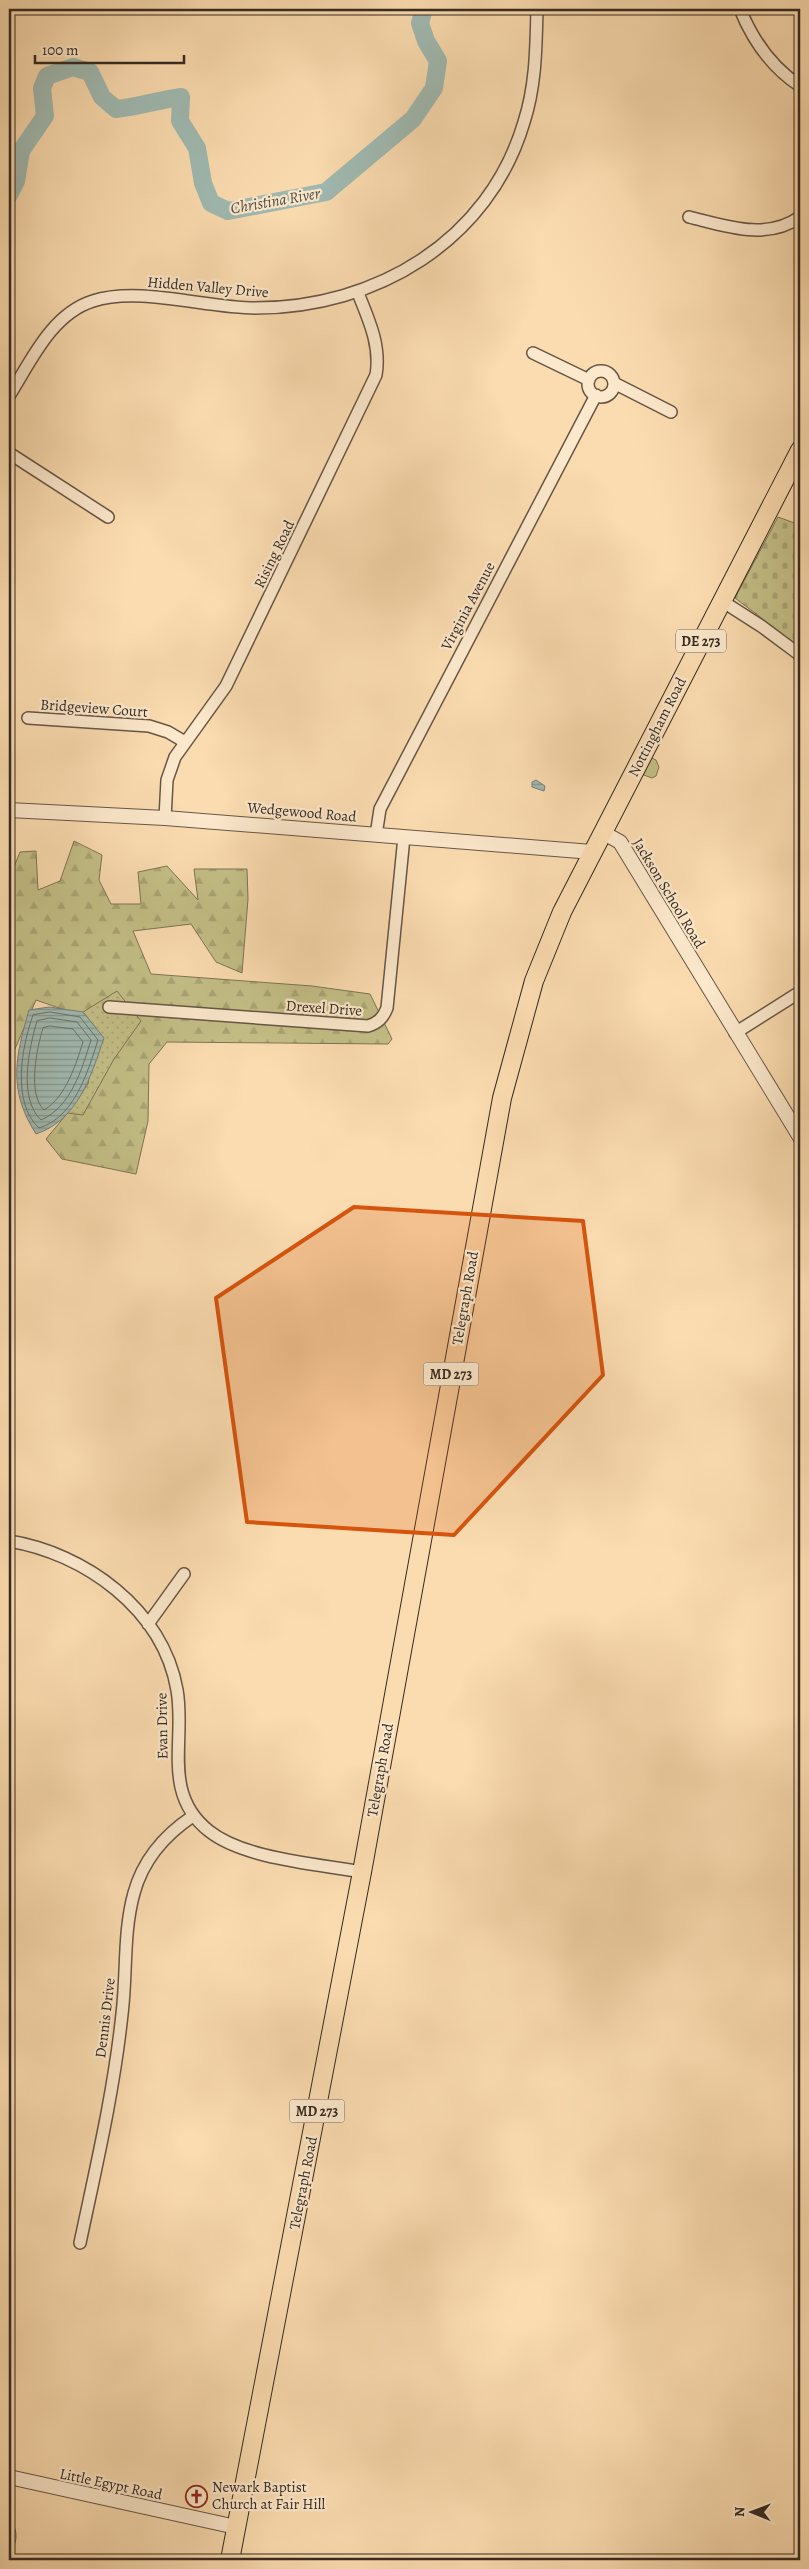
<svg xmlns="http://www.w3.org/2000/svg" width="809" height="2569" viewBox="0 0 809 2569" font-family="Alegreya,serif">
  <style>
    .grass { fill: #c4bf87; stroke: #7d7454 }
    .forest { fill: url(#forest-firs); stroke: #7d7454 }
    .cemetery { fill: url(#cemetery-stones); stroke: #7d7454 }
    .park { fill: url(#park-dots); stroke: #7d7454 }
    .water { fill: url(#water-rules); stroke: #768078 }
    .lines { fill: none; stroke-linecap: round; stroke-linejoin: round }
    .shore { stroke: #6b726a; stroke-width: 1 }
    .river { stroke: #a0bab2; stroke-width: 18 }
    .minor-casing { stroke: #675646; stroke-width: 14 }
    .tertiary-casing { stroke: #675646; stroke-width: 16 }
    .primary-casing { stroke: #362a22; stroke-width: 20 }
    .minor { stroke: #fce8cc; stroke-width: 11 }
    .tertiary { stroke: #fce8cc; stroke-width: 14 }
    .primary { stroke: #fbdcb0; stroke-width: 18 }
    .marked { fill: #d6540e; fill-opacity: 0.2; stroke: #d6540e; stroke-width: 4; stroke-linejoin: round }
    .labels { text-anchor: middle; stroke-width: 4.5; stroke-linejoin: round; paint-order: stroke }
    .shield { fill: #fce8cc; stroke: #716355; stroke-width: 1 }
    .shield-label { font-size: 14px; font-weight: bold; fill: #362a22 }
    .street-label { font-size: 15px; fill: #362a22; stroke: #fce8cc }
    .poi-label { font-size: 15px; fill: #362a22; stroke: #fce8cc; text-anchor: start }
    .water-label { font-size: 16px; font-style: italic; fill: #504e46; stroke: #fce8cc }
  </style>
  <defs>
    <pattern id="forest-firs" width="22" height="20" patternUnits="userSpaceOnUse" patternTransform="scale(1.25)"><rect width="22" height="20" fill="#c4bf87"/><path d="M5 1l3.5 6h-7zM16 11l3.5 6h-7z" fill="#a9a474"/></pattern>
    <pattern id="cemetery-stones" width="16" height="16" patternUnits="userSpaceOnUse" patternTransform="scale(1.25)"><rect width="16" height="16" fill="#c4bf87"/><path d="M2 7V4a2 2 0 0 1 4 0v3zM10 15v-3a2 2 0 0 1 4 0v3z" fill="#a9a474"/></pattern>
    <pattern id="park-dots" width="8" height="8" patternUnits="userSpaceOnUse" patternTransform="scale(1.25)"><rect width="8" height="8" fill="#c4bf87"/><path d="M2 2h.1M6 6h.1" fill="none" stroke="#a9a474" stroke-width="1.8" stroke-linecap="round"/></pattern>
    <pattern id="water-rules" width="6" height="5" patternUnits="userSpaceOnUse" patternTransform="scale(1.25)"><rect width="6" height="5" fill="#a0bab2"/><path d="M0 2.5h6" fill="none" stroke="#839790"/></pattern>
  </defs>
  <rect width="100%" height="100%" fill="#fbdcb0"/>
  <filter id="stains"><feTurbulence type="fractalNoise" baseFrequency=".004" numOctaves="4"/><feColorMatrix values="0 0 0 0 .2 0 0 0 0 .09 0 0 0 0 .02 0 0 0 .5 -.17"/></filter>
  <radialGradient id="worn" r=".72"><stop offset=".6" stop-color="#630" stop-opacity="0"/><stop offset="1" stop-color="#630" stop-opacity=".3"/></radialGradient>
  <path class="grass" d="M650 757 656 760 659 767 656 776 652 778 641 774Z"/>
  <path class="forest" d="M74 841 102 855 99 880 111 904H141L138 872 167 866 198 900 194 869H247L248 899 242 973 216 962 191 924 133 931 151 974 312 986 370 994 392 1039 388 1044 167 1042 149 1064 148 1121 136 1174 62 1159 46 1139 85 1092 108 1025 36 1000 9 1063V879L20 852 36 851 38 890 60 881Z"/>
  <path class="cemetery" d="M778 517 800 525V647L735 598Z"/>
  <path class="park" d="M117 991 141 1021 114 1059 83 1115 67 1113 88 1084 97 1030 83 1012Z"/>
  <path class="water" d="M536 780 545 786 544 791 532 787V782Z
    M49 1007 83 1012 104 1038C91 1076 78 1120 36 1134 8 1090 15 1058 29 1010Z
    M9 2516C18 2531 19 2540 9 2555Z"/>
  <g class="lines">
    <path class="shore" d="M50 1012 80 1017 98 1040C88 1071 75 1117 39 1128 11 1102 22 1046 33 1015Z
      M50 1018 77 1022 91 1040C82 1069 71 1107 41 1120 18 1098 29 1048 37 1021Z
      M50 1026 73 1029 83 1042C76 1064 66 1097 44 1110 27 1093 37 1048 43 1028Z"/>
    <path class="river" d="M9 195 16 181 21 151 45 116 42 88 47 76 73 67 90 72 102 97 116 109C138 107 158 100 181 97L180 121 197 148 203 183 211 203 228 211 326 192 413 119 434 88 438 61 426 41 420 23 424 9"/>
    <defs>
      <path id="minor" d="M740 9C753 41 771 67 800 86
        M689 217C726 226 766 241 800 217
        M533 353 589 380
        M588 384a13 13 0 1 1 26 0a13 13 0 1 1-26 0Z
        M614 383 671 412
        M9 396C30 363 51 314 93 301 139 286 206 308 255 308 376 308 489 241 524 122 536 85 536 47 537 9
        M9 453 108 517
        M722 601 761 626 800 655
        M28 718 149 726 168 732 185 742
        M165 818 167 780 175 757 226 686 376 375C381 346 369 320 358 293
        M376 835 380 809 596 395
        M109 1007 368 1026C378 1023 383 1018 387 1008L404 837
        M735 1033 800 992
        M9 1541C84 1553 163 1609 177 1690 186 1740 161 1793 209 1831 244 1859 318 1864 362 1872
        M148 1624 184 1574
        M80 2243C96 2167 114 2091 122 2014 127 1974 123 1932 134 1893 143 1860 166 1834 193 1816"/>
      <path id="tertiary" d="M9 810 165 818 592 852
        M602 832 620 842 800 1137
        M9 2477 236 2527"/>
      <path id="primary" d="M230 2560 362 1872 502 1098 534 981 562 912 800 450"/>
    </defs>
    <use href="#minor" class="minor-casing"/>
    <use href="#tertiary" class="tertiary-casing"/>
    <use href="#primary" class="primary-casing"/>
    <use href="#minor" class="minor"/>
    <use href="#tertiary" class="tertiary"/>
    <use href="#primary" class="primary"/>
  </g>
  <path class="marked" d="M354 1207 583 1221 603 1375 454 1535 247 1522 216 1298Z"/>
  <defs>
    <symbol id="church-ring" viewBox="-11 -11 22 22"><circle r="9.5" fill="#fce8cc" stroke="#8f2418" stroke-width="1.5"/><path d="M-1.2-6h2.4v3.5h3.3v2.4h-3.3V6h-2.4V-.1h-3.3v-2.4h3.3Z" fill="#8f2418"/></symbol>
  </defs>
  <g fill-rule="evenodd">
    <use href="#church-ring" x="184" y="2484" width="25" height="25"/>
  </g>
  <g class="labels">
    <g class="shield">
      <rect x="676" y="629.5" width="50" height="23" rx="4"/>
      <rect x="423.5" y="1362.5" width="55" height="23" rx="4"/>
      <rect x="289.5" y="2099.5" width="55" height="23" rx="4"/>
    </g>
    <g class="shield-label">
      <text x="701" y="646">DE 273</text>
      <text x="451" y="1379">MD 273</text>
      <text x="317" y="2116">MD 273</text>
    </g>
    <g class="street-label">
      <text transform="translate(208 287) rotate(5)" y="5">Hidden Valley Drive</text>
      <text transform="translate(274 554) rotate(-64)" y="5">Rising Road</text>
      <text transform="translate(468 606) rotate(-62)" y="5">Virginia Avenue</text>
      <text transform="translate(94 708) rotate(4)" y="5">Bridgeview Court</text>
      <text transform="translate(657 727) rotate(-63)" y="5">Nottingham Road</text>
      <text transform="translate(302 812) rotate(5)" y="5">Wedgewood Road</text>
      <text transform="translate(669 893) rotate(59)" y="5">Jackson School Road</text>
      <text transform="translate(324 1008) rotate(4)" y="5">Drexel Drive</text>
      <text transform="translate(465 1298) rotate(-80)" y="5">Telegraph Road</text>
      <text transform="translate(162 1726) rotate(-91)" y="5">Evan Drive</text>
      <text transform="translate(380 1770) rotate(-80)" y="5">Telegraph Road</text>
      <text transform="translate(105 2018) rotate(-83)" y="5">Dennis Drive</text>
      <text transform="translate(303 2183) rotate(-79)" y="5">Telegraph Road</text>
      <text transform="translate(111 2484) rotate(12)" y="5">Little Egypt Road</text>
    </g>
    <g class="poi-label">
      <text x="212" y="2492">Newark Baptist<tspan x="212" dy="17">Church at Fair Hill</tspan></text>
    </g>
    <g class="water-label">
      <text transform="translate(275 200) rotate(-10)" y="6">Christina River</text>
    </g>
  </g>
  <rect width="809" height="2569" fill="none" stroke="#fbdcb0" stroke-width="30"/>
  <rect x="10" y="10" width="789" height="2549" fill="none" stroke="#362a22" stroke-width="2.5"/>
  <rect x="15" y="15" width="779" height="2539" fill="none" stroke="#362a22"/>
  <g transform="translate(752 2512) rotate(271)" stroke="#fce8cc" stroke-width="4" paint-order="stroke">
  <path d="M0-4L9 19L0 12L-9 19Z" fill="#362a22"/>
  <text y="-8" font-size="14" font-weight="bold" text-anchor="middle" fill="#362a22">N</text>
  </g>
  <path d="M35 55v8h149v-8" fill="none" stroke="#362a22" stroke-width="2.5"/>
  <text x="42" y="55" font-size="15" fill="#362a22" stroke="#fce8cc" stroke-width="4" paint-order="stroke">100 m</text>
  <rect width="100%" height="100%" filter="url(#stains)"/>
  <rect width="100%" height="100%" fill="url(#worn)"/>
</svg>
